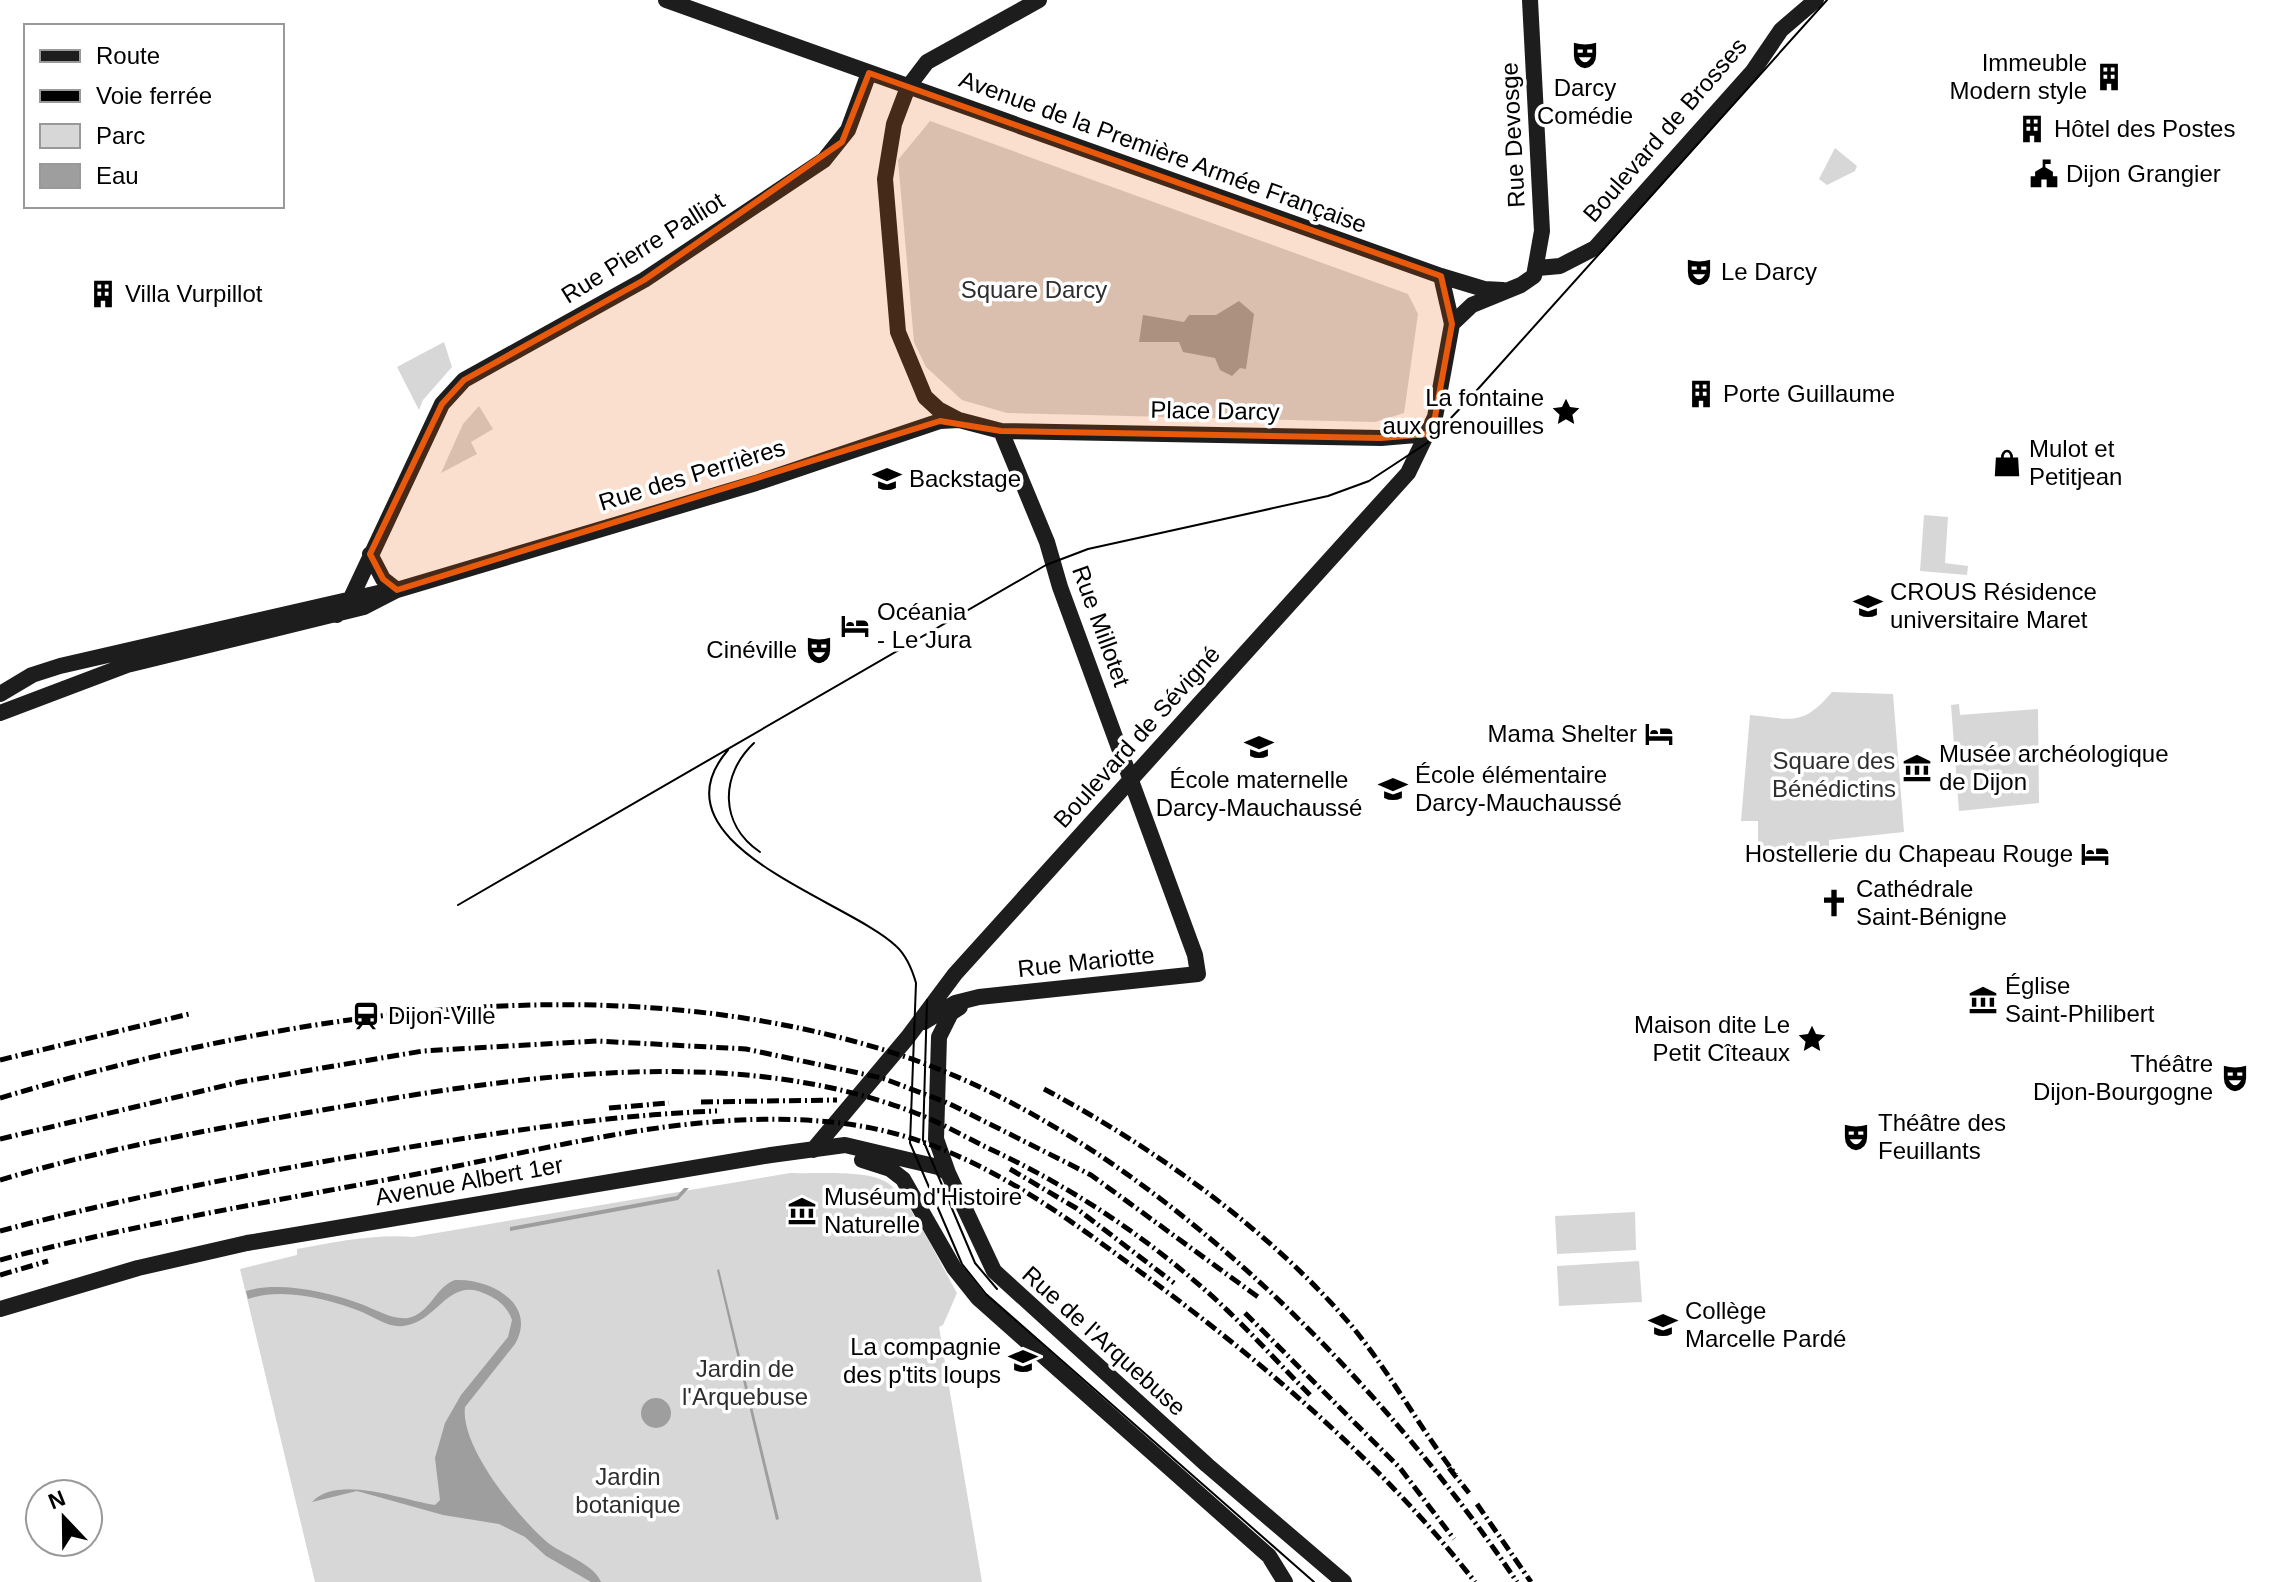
<svg xmlns="http://www.w3.org/2000/svg" width="2270" height="1582" viewBox="0 0 2270 1582" font-family="Arial,sans-serif">
  <style>
    .green { fill: #d7d7d7 }
    .water { fill: #9e9e9e }
    .lines { fill: none; stroke-linecap: round; stroke-linejoin: round }
    .secondary { stroke: #1d1d1d; stroke-width: 16 }
    .tram { stroke: #000; stroke-width: 2 }
    .rail { stroke: #000; stroke-width: 5; stroke-dasharray: 12 4 2 4; stroke-linecap: butt }
    .marked { fill: #e8590c; fill-opacity: 0.2; stroke: #e8590c; stroke-width: 6; stroke-linejoin: round }
    .labels { text-anchor: middle; stroke-width: 7; stroke-linejoin: round; paint-order: stroke }
    .poi-label { font-size: 24px; fill: #000; stroke: #fff; text-anchor: start }
    .street-label { font-size: 24px; fill: #000; stroke: #fff }
    .park-label { font-size: 24px; fill: #2e2e2e; stroke: #fff }
  </style>
  <rect width="100%" height="100%" fill="#fff"/>
  <path class="green" d="M930 121 1408 294 1418 314 1404 413 1375 422 1007 413 962 400 926 367 914 342 898 160Z
    M1835 148 1857 166 1855 171 1827 185 1819 179Z
    M444 342 452 367 423 400 419 410 397 367Z
    M479 406 493 429 471 442 477 454 441 473 463 424Z
    M1924 515 1948 517 1945 563 1968 566 1967 575 1920 571Z
    M1832 692 1893 694 1904 832 1829 840V848L1758 855V821H1741L1750 715C1793 719 1802 727 1832 692Z
    M1959 704 1960 715 2038 709 2039 803 1959 811 1951 705Z
    M790 1173C815 1174 868 1169 888 1183 909 1197 942 1267 957 1293L943 1325 939 1327 982 1582H315L240 1269 297 1255V1249C336 1242 374 1234 413 1237Z
    M1635 1212 1636 1250 1557 1254 1555 1216Z
    M1639 1261 1642 1302 1559 1306 1557 1266Z"/>
  <path class="water" d="M1239 301 1254 314 1246 369 1240 368 1232 376 1220 370 1215 358 1183 352 1179 342H1139L1143 315 1184 322 1189 315H1216Z
    M684 1188H689L678 1200 510 1231V1227L677 1196Z
    M719 1269 779 1519 776 1520 717 1270Z
    M455 1280C490 1278 538 1304 515 1344L465 1407C460 1447 518 1517 547 1542 563 1555 593 1563 601 1582H591L546 1556 525 1537 499 1524 443 1515 357 1491 312 1502C338 1474 402 1500 435 1505L440 1500 435 1458 445 1423 461 1395 508 1337 512 1320C508 1308 499 1300 488 1295 448 1274 439 1322 403 1326 389 1328 374 1317 362 1312 329 1299 282 1287 248 1299L246 1291C280 1281 328 1292 361 1304 375 1309 392 1320 408 1318 430 1314 435 1287 455 1280Z
    M641 1413a15 15 0 1 1 30 0a15 15 0 1 1-30 0Z"/>
  <g class="lines">
    <path class="secondary" d="M666 0 1441 276 1484 289 1503 290
      M1538 268 1560 266 1595 248 1753 71 1781 30 1816 0
      M1441 276 1452 324
      M957 419 938 409 925 397 898 332 885 179 894 124 908 87 927 62 1039 0
      M370 554 383 579 397 590
      M337 615 351 598 442 404 464 380 644 280 824 160 848 130 869 73
      M0 694 32 675 60 666 387 591
      M0 713 127 665 364 607 397 590 756 483 940 421 959 420 1001 431 1381 438 1428 434
      M960 1007 951 1013 939 1037 936 1139 948 1173 994 1271 1207 1465 1344 1582
      M924 1022 955 1003 979 997 1198 974 1195 955 1060 587 1047 542 1001 431
      M813 1150 908 1037 955 974 1408 473 1435 417 1452 324 1472 305 1521 285 1534 276 1542 231 1530 0
      M862 1160 890 1169 903 1179 954 1268 978 1298 1269 1556 1285 1582
      M0 1309 138 1268 247 1243 771 1155 845 1145 938 1167 948 1173"/>
    <path class="tram" d="M754 743C720 775 719 824 760 852
      M728 750C647 844 848 900 896 946 907 956 912 969 916 983L910 1143 962 1264 986 1294 1314 1582
      M458 905 1046 565 1088 549 1328 496 1369 481 1427 443 1469 399 1827 0
      M927 1000 923 1140 975 1263 997 1289"/>
    <path class="rail" d="M0 1060 189 1014
      M1044 1089C1154 1147 1275 1234 1355 1330 1392 1376 1420 1428 1456 1475
      M0 1098C285 1013 614 960 903 1056 1144 1137 1378 1375 1517 1582
      M701 1102 837 1100
      M609 1108 669 1103
      M0 1139 240 1082 423 1051 597 1041 746 1049 882 1078 948 1103 1091 1175 1258 1297
      M1010 1169 1076 1208 1174 1283
      M0 1180C120 1144 246 1123 370 1102 545 1073 742 1047 913 1112 940 1122 965 1137 990 1149 1069 1186 1139 1232 1204 1289 1242 1322 1275 1360 1310 1395
      M0 1231C133 1196 268 1170 404 1148 508 1131 612 1115 717 1111
      M0 1260C139 1223 281 1200 422 1173 563 1146 723 1101 866 1127 969 1146 1053 1207 1135 1268 1259 1359 1380 1460 1475 1582
      M0 1275 48 1261
      M1245 1313 1400 1468 1454 1539
      M1449 1468 1469 1493
      M1477 1504 1531 1582"/>
  </g>
  <path class="marked" d="M869 73 1441 276 1452 324 1435 417 1428 434 1381 438 1001 431 940 421 397 590 383 579 370 554 442 404 464 380 644 280 842 142Z"/>
  <defs>
    <symbol id="theatre-bare" viewBox="-9 -9 18 18"><path d="M-5-5.5Q0-4 5-5.5V0Q5 5 0 6Q-5 5-5 0ZM-3.3-2.5H-1v1.5H-3.3ZM1-2.5H3.3v1.5H1ZM-2.8 1Q0 5.5 2.8 1Z" fill="#000" stroke="#fff" stroke-width="2.5" paint-order="stroke"/></symbol>
    <symbol id="building-bare" viewBox="-9 -9 18 18"><path d="M-4-6H4V6H1V3H-1V6H-4ZM-2.5-4.3h1.7v1.8h-1.7ZM.8-4.3h1.7v1.8H.8ZM-2.5-1h1.7V.8h-1.7ZM.8-1h1.7V.8H.8Z" fill="#000" stroke="#fff" stroke-width="2.5" paint-order="stroke"/></symbol>
    <symbol id="civic-bare" viewBox="-9 -9 18 18"><path d="M-.6-6.5H3V-4.5H.6V-3L4-1V1h2V6H-6V1h2V-1L-.6-3ZM-1.2 2.5V6h2.4V2.5Z" fill="#000" stroke="#fff" stroke-width="2.5" paint-order="stroke"/></symbol>
    <symbol id="sight-bare" viewBox="-9 -9 18 18"><path d="M0-6L1.8-2.2L6-1.7L2.9 1.2L3.7 5.4L0 3.3L-3.7 5.4L-2.9 1.2L-6-1.7L-1.8-2.2Z" fill="#000" stroke="#fff" stroke-width="2.5" paint-order="stroke"/></symbol>
    <symbol id="shop-bare" viewBox="-9 -9 18 18"><path d="M-5-2.5h2.3a2.7 3.5 0 0 1 5.4 0H5L5.5 6h-11ZM-1.5-2.5h3a1.5 2.3 0 0 0-3 0Z" fill="#000" stroke="#fff" stroke-width="2.5" paint-order="stroke"/></symbol>
    <symbol id="school-bare" viewBox="-9 -9 18 18"><path d="M0-5L7-2L0 1L-7-2ZM-4 1L0 2.5L4 1V4Q0 6-4 4Z" fill="#000" stroke="#fff" stroke-width="2.5" paint-order="stroke"/></symbol>
    <symbol id="university-bare" viewBox="-9 -9 18 18"><path d="M0-5L7-2L0 1L-7-2ZM-4 1L0 2.5L4 1V4Q0 6-4 4Z" fill="#000" stroke="#fff" stroke-width="2.5" paint-order="stroke"/></symbol>
    <symbol id="hotel-bare" viewBox="-9 -9 18 18"><path d="M-6-4.5h1.5V1H6V5H4.5V3h-9V5H-6ZM-4 0a1.8 1.8 0 1 1 3.6 0ZM.5 0V-2.5h3Q6-2.5 6 0Z" fill="#000" stroke="#fff" stroke-width="2.5" paint-order="stroke"/></symbol>
    <symbol id="museum-bare" viewBox="-9 -9 18 18"><path d="M0-6L6-3V-2H-6V-3ZM-5-1h2V3h-2ZM-1-1h2V3h-2ZM3-1h2V3H3ZM-6 4H6V6H-6Z" fill="#000" stroke="#fff" stroke-width="2.5" paint-order="stroke"/></symbol>
    <symbol id="church-bare" viewBox="-9 -9 18 18"><path d="M-1.2-6h2.4v3.5h3.3v2.4h-3.3V6h-2.4V-.1h-3.3v-2.4h3.3Z" fill="#000" stroke="#fff" stroke-width="2.5" paint-order="stroke"/></symbol>
    <symbol id="station-bare" viewBox="-9 -9 18 18"><path d="M-3-6H3Q5-6 5-4V2Q5 4 3 4L4.5 6H3L1.5 4h-3L-3 6H-4.5L-3 4Q-5 4-5 2V-4Q-5-6-3-6ZM-3.5-4v3h7v-3ZM-3.5 1v1.5H-2V1ZM2 1v1.5H3.5V1Z" fill="#000" stroke="#fff" stroke-width="2.5" paint-order="stroke"/></symbol>
  </defs>
  <g fill-rule="evenodd">
    <use href="#theatre-bare" x="1565" y="35" width="40" height="40"/>
    <use href="#building-bare" x="2089" y="57" width="40" height="40"/>
    <use href="#building-bare" x="2012" y="109" width="40" height="40"/>
    <use href="#civic-bare" x="2024" y="154" width="40" height="40"/>
    <use href="#theatre-bare" x="1679" y="252" width="40" height="40"/>
    <use href="#building-bare" x="83" y="274" width="40" height="40"/>
    <use href="#building-bare" x="1681" y="374" width="40" height="40"/>
    <use href="#sight-bare" x="1546" y="392" width="40" height="40"/>
    <use href="#shop-bare" x="1987" y="443" width="40" height="40"/>
    <use href="#school-bare" x="867" y="459" width="40" height="40"/>
    <use href="#university-bare" x="1848" y="586" width="40" height="40"/>
    <use href="#hotel-bare" x="835" y="606" width="40" height="40"/>
    <use href="#theatre-bare" x="799" y="630" width="40" height="40"/>
    <use href="#hotel-bare" x="1639" y="714" width="40" height="40"/>
    <use href="#school-bare" x="1239" y="727" width="40" height="40"/>
    <use href="#museum-bare" x="1897" y="748" width="40" height="40"/>
    <use href="#school-bare" x="1373" y="769" width="40" height="40"/>
    <use href="#hotel-bare" x="2075" y="834" width="40" height="40"/>
    <use href="#church-bare" x="1814" y="883" width="40" height="40"/>
    <use href="#museum-bare" x="1963" y="980" width="40" height="40"/>
    <use href="#station-bare" x="346" y="996" width="40" height="40"/>
    <use href="#sight-bare" x="1792" y="1019" width="40" height="40"/>
    <use href="#theatre-bare" x="2215" y="1058" width="40" height="40"/>
    <use href="#theatre-bare" x="1836" y="1117" width="40" height="40"/>
    <use href="#museum-bare" x="782" y="1191" width="40" height="40"/>
    <use href="#school-bare" x="1643" y="1305" width="40" height="40"/>
    <use href="#school-bare" x="1003" y="1341" width="40" height="40"/>
  </g>
  <g class="labels">
    <g class="poi-label">
      <text x="2087" y="71" text-anchor="end">Immeuble<tspan x="2087" dy="28">Modern style</tspan></text>
      <text x="1585" y="96" text-anchor="middle">Darcy<tspan x="1585" dy="28">Comédie</tspan></text>
      <text x="2054" y="137">Hôtel des Postes</text>
      <text x="2066" y="182">Dijon Grangier</text>
      <text x="1721" y="280">Le Darcy</text>
      <text x="125" y="302">Villa Vurpillot</text>
      <text x="1723" y="402">Porte Guillaume</text>
      <text x="1544" y="406" text-anchor="end">La fontaine<tspan x="1544" dy="28">aux grenouilles</tspan></text>
      <text x="2029" y="457">Mulot et<tspan x="2029" dy="28">Petitjean</tspan></text>
      <text x="909" y="487">Backstage</text>
      <text x="1890" y="600">CROUS Résidence<tspan x="1890" dy="28">universitaire Maret</tspan></text>
      <text x="877" y="620">Océania<tspan x="877" dy="28">- Le Jura</tspan></text>
      <text x="797" y="658" text-anchor="end">Cinéville</text>
      <text x="1637" y="742" text-anchor="end">Mama Shelter</text>
      <text x="1939" y="762">Musée archéologique<tspan x="1939" dy="28">de Dijon</tspan></text>
      <text x="1415" y="783">École élémentaire<tspan x="1415" dy="28">Darcy-Mauchaussé</tspan></text>
      <text x="1259" y="788" text-anchor="middle">École maternelle<tspan x="1259" dy="28">Darcy-Mauchaussé</tspan></text>
      <text x="2073" y="862" text-anchor="end">Hostellerie du Chapeau Rouge</text>
      <text x="1856" y="897">Cathédrale<tspan x="1856" dy="28">Saint-Bénigne</tspan></text>
      <text x="2005" y="994">Église<tspan x="2005" dy="28">Saint-Philibert</tspan></text>
      <text x="388" y="1024">Dijon-Ville</text>
      <text x="1790" y="1033" text-anchor="end">Maison dite Le<tspan x="1790" dy="28">Petit Cîteaux</tspan></text>
      <text x="2213" y="1072" text-anchor="end">Théâtre<tspan x="2213" dy="28">Dijon-Bourgogne</tspan></text>
      <text x="1878" y="1131">Théâtre des<tspan x="1878" dy="28">Feuillants</tspan></text>
      <text x="824" y="1205">Muséum d'Histoire<tspan x="824" dy="28">Naturelle</tspan></text>
      <text x="1685" y="1319">Collège<tspan x="1685" dy="28">Marcelle Pardé</tspan></text>
      <text x="1001" y="1355" text-anchor="end">La compagnie<tspan x="1001" dy="28">des p'tits loups</tspan></text>
    </g>
    <g class="street-label">
      <text transform="translate(1665 130) rotate(-49)" y="8">Boulevard de Brosses</text>
      <text transform="translate(1513 135) rotate(-93)" y="8">Rue Devosge</text>
      <text transform="translate(1163 152) rotate(20)" y="8">Avenue de la Première Armée Française</text>
      <text transform="translate(643 248) rotate(-32)" y="8">Rue Pierre Palliot</text>
      <text transform="translate(1215 411) rotate(1)" y="8">Place Darcy</text>
      <text transform="translate(692 475) rotate(-17)" y="8">Rue des Perrières</text>
      <text transform="translate(1101 626) rotate(70)" y="8">Rue Millotet</text>
      <text transform="translate(1137 737) rotate(-48)" y="8">Boulevard de Sévigné</text>
      <text transform="translate(1086 962) rotate(-6)" y="8">Rue Mariotte</text>
      <text transform="translate(469 1181) rotate(-10)" y="8">Avenue Albert 1er</text>
      <text transform="translate(1104 1341) rotate(42)" y="8">Rue de l'Arquebuse</text>
    </g>
    <g class="park-label">
      <text x="1034" y="298">Square Darcy</text>
      <text x="1834" y="769">Square des<tspan x="1834" dy="28">Bénédictins</tspan></text>
      <text x="745" y="1377">Jardin de<tspan x="745" dy="28">l'Arquebuse</tspan></text>
      <text x="628" y="1485">Jardin<tspan x="628" dy="28">botanique</tspan></text>
    </g>
  </g>
  <rect x="24" y="24" width="260" height="184" fill="#ffffff" stroke="#999999" stroke-width="2"/>
  <rect x="40" y="50" width="40" height="12" fill="#1d1d1d" stroke="#999999" stroke-width="2"/>
  <text x="96" y="64" font-size="24" fill="#000000">Route</text>
  <rect x="40" y="90" width="40" height="12" fill="#000000" stroke="#999999" stroke-width="2"/>
  <text x="96" y="104" font-size="24" fill="#000000">Voie ferrée</text>
  <rect x="40" y="124" width="40" height="24" fill="#d7d7d7" stroke="#999999" stroke-width="2"/>
  <text x="96" y="144" font-size="24" fill="#000000">Parc</text>
  <rect x="40" y="164" width="40" height="24" fill="#9e9e9e" stroke="#999999" stroke-width="2"/>
  <text x="96" y="184" font-size="24" fill="#000000">Eau</text>
  <g transform="translate(64 1518) rotate(338)"><circle r="38" fill="#ffffff" stroke="#999999" stroke-width="2"/>
  <path d="M0-6L14 30L0 20L-14 30Z" fill="#000000"/>
  <text y="-12" font-size="22" font-weight="bold" text-anchor="middle" fill="#000000">N</text>
  </g>
</svg>
